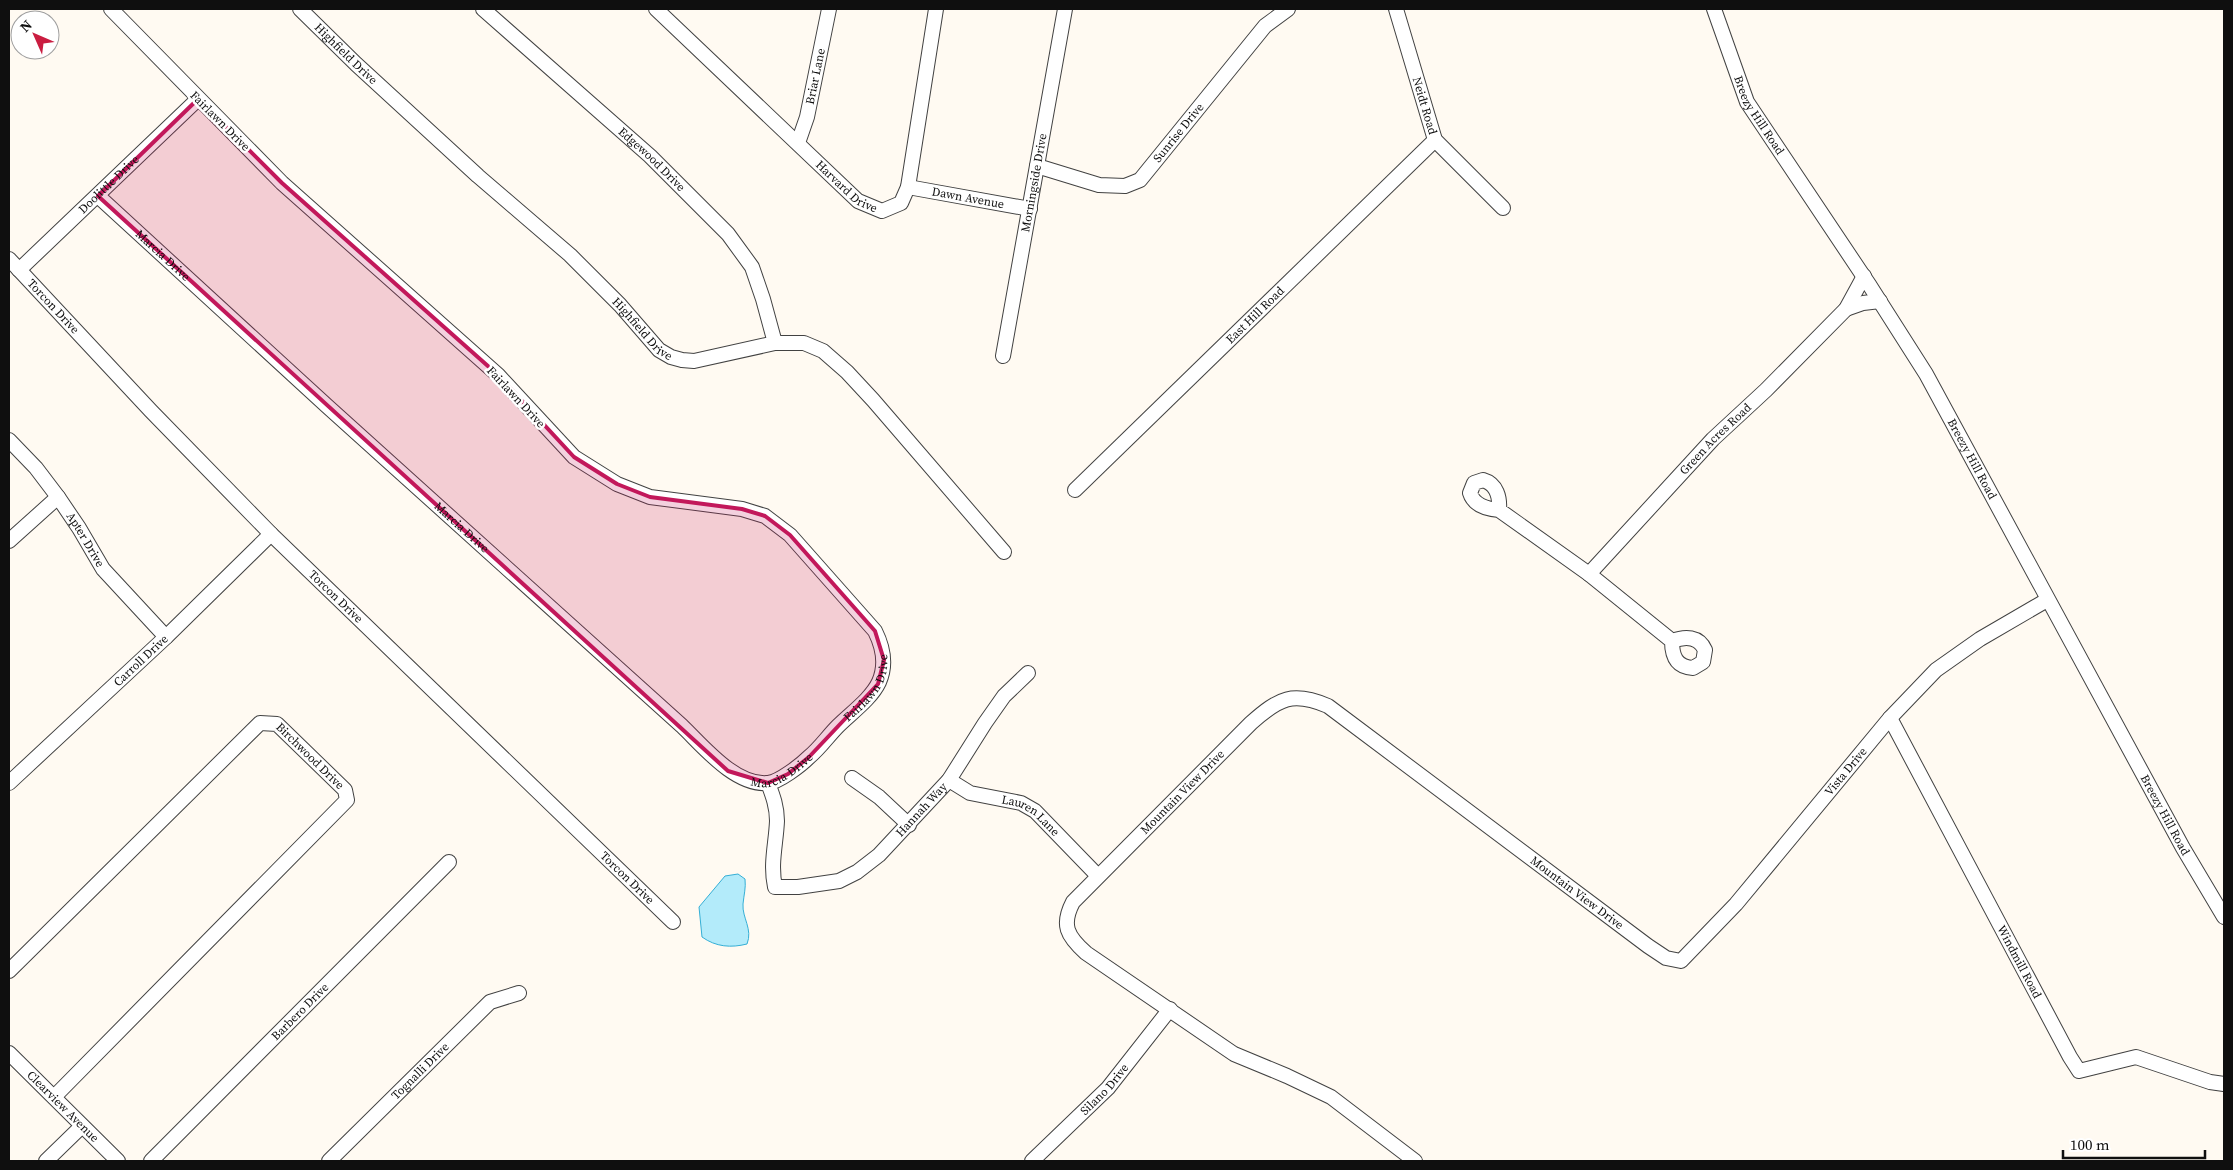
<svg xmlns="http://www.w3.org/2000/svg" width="2233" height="1170" viewBox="0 0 2233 1170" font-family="'Source Serif 4',serif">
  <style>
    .water { fill: #b3ebfa; stroke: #35afd6 }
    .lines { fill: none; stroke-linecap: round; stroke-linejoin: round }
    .minor-casing { stroke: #424242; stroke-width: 16 }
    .minor { stroke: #fff; stroke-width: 14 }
    .marked { fill: #c2185b; fill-opacity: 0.2; stroke: #c2185b; stroke-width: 4; stroke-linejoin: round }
    .labels { text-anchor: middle; stroke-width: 5; stroke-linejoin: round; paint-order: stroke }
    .street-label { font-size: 12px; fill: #0f0f0f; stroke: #fff }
  </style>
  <rect width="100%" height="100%" fill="#fffaf2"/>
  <path class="water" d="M738 874 745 879C746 888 744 894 743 904 742 918 753 929 747 944 731 948 716 947 702 937L699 907 725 876Z"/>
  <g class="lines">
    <defs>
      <g id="minor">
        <path id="s1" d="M300 9 356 64 478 176 570 255 620 305 659 350 671 357 682 360 694 361 775 343H804L823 351 847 372 873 400 1004 552"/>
        <path id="s2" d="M483 9 650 156 728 234 752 267 763 299 775 343"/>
        <path id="s3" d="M656 9 858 201 882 211 901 203 908 187 936 9"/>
        <path id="s4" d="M1396 9 1435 140 1503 208"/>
        <path id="s5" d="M1714 9 1747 102 1870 286 1926 374 2183 848 2224 917"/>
        <path id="s6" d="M798 143 807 117 829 9"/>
        <path id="s7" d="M1037 166 1099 185 1125 186 1140 180 1265 26 1288 9"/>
        <path id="s8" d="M908 187 1030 209"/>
        <path id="s9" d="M98 196 327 406 682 726C703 746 735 786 768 783 779 782 801 765 809 757 820 748 828 736 838 726 851 713 871 699 879 682 887 664 883 647 875 631L790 535 765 516 742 509 650 497 617 484 574 457 498 375 282 183 111 9"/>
        <path id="s10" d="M9 259 151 411 271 534 673 922"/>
        <path id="s11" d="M19 270 198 99"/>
        <path d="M1846 309 1863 303 1880 301"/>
        <path id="s12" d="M1003 356 1065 9"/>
        <path id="s13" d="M9 440 36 468 58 497 79 528 103 569 166 637"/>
        <path id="s14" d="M1075 490 1435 140"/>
        <path d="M1499 510C1500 498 1497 484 1483 480L1474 483 1470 493C1474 506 1487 509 1499 510L1589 574 1672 641C1672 656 1676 667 1693 668L1703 662 1705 650C1699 636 1685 636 1672 641"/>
        <path d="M9 541 58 497"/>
        <path id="s15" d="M1589 574 1713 439 1766 390 1846 309 1864 276"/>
        <path id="s16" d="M1890 718 2070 1057 2079 1071 2136 1057 2210 1082 2224 1084"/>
        <path d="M852 778 879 797 909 825"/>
        <path id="s17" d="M949 780 970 793 1021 803 1035 811 1098 876"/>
        <path id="s18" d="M9 783 166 637 271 534"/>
        <path id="s19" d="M768 783C773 796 777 807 777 821 776 844 770 864 775 887H798L839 881 857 872 879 855 949 780 985 723 1004 696 1028 673"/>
        <path id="s20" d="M9 971 260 723 277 724 345 790 347 800 54 1097"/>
        <path id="s21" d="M9 1053 118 1161"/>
        <path d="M46 1161 82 1126"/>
        <path id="s22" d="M151 1161 449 862"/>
        <path id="s23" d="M329 1161 490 1002 519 993"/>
        <path id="s24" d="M1032 1161 1108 1088 1170 1009"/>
        <path id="s25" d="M1415 1161 1331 1097 1287 1076 1234 1054 1086 953C1067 936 1061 925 1073 902L1251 723C1279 698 1293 691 1328 706L1648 946 1666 958 1681 961 1736 904 1890 718 1936 670 1980 639 2047 600"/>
      </g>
    </defs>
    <use href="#minor" class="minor-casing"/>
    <use href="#minor" class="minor"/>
  </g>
  <path class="marked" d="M198 99 282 183 498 375 574 457 617 484 650 497 742 509 765 516 790 535 875 631 884 660 878 684 809 757 788 774 768 783 728 771 98 196Z"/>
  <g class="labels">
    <g class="street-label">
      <text dy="4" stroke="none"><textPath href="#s1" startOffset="64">Highfield Drive</textPath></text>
      <text dy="4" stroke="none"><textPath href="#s6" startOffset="69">Briar Lane</textPath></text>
      <text dy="4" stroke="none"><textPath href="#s4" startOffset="101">Neidt Road</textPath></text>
      <text dy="4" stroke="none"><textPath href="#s5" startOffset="116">Breezy Hill Road</textPath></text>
      <text transform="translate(220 121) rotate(45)" y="4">Fairlawn Drive</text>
      <text dy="4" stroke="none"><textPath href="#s7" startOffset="168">Sunrise Drive</textPath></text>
      <text dy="4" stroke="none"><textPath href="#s2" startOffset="226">Edgewood Drive</textPath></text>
      <text dy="4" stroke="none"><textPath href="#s12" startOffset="176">Morningside Drive</textPath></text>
      <text dy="4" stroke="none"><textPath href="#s11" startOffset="124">Doolittle Drive</textPath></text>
      <text dy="4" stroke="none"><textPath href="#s3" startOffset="261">Harvard Drive</textPath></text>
      <text dy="4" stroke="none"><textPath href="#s8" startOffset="61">Dawn Avenue</textPath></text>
      <text dy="4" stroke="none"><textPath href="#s9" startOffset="88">Marcia Drive</textPath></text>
      <text dy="4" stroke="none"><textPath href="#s10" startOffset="65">Torcon Drive</textPath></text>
      <text dy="4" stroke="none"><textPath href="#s14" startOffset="251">East Hill Road</textPath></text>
      <text dy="4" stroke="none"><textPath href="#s1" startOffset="469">Highfield Drive</textPath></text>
      <text transform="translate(516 397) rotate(47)" y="4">Fairlawn Drive</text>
      <text dy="4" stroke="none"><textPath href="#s15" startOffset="185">Green Acres Road</textPath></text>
      <text dy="4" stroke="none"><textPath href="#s5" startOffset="521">Breezy Hill Road</textPath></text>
      <text dy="4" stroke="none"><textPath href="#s9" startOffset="492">Marcia Drive</textPath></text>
      <text dy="4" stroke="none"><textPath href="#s13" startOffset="126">Apter Drive</textPath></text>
      <text dy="4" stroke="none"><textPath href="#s10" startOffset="470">Torcon Drive</textPath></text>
      <text dy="4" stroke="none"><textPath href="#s18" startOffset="180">Carroll Drive</textPath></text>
      <text dy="4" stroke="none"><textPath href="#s9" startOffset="1036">Fairlawn Drive</textPath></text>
      <text dy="4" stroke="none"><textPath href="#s20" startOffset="416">Birchwood Drive</textPath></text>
      <text dy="4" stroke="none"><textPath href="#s9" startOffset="912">Marcia Drive</textPath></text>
      <text dy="4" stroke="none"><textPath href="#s25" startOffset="1476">Vista Drive</textPath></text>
      <text dy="4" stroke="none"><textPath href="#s25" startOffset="605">Mountain View Drive</textPath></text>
      <text dy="4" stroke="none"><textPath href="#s19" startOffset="280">Hannah Way</textPath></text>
      <text dy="4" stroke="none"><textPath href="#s5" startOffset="926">Breezy Hill Road</textPath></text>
      <text dy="4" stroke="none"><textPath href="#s17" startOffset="91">Lauren Lane</textPath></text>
      <text dy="4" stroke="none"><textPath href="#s10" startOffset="875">Torcon Drive</textPath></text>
      <text dy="4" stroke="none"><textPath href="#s25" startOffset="1099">Mountain View Drive</textPath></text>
      <text dy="4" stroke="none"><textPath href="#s16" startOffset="276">Windmill Road</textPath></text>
      <text dy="4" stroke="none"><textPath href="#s22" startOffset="211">Barbero Drive</textPath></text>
      <text dy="4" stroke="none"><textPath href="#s23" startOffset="128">Tognalli Drive</textPath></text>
      <text dy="4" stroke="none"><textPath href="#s24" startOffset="102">Silano Drive</textPath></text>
      <text dy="4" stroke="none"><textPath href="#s21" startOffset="76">Clearview Avenue</textPath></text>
    </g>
  </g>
  <rect width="2233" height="1170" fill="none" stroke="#0f0f0f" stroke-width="20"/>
  <g transform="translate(35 35) rotate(315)"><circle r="24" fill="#ffffff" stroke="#9f9f9f"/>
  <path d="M0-4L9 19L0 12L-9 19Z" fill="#ca1d40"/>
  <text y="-8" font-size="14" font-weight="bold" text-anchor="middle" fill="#0f0f0f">N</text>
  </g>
  <path d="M2063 1150v8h142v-8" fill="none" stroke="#0f0f0f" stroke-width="2.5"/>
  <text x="2070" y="1150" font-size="15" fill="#0f0f0f" stroke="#ffffff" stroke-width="4" paint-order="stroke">100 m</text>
</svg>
